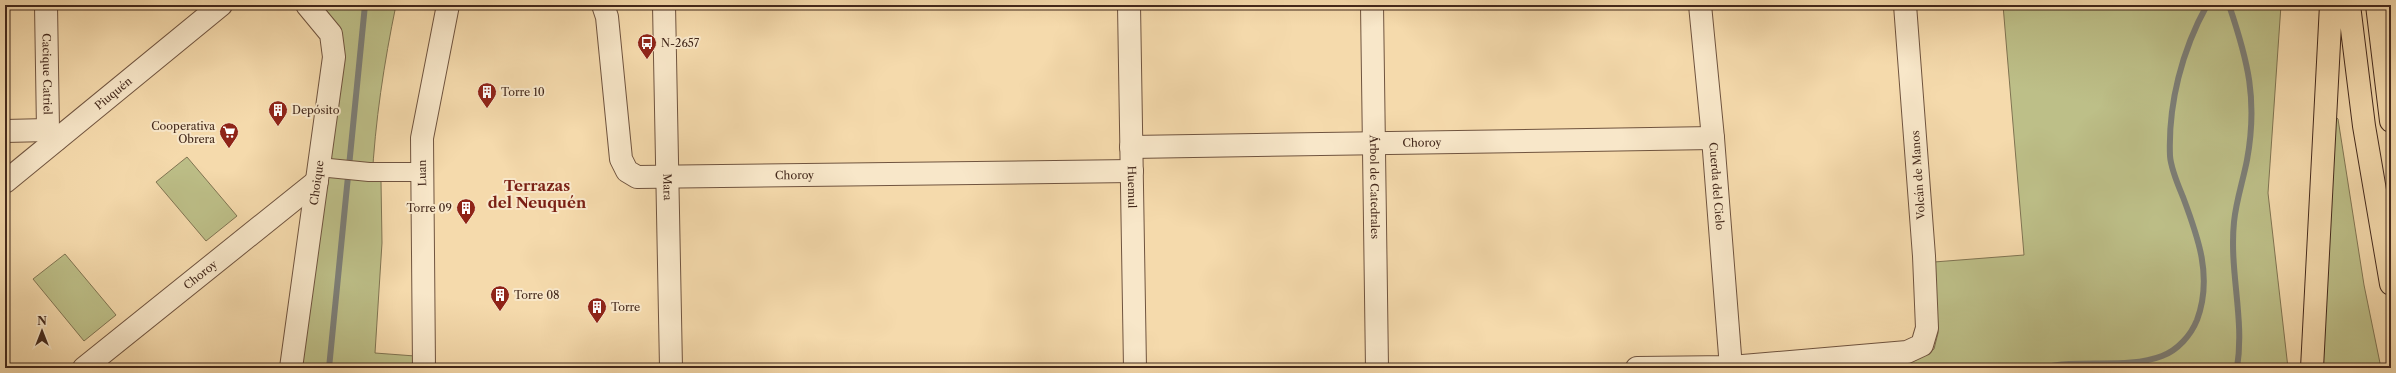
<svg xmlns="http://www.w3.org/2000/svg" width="2396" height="373" viewBox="0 0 2396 373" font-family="'Libre Caslon Text',serif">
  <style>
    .green { fill: #bdbf88; stroke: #807452 }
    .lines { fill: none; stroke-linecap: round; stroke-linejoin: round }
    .stream { stroke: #7c7e77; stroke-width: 6 }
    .pedestrian-casing { stroke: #70543f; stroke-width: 20 }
    .minor-casing { stroke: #70543f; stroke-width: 24 }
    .tertiary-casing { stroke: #70543f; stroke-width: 24 }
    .motorway-casing { stroke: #43281b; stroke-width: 24 }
    .pedestrian { stroke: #f8e7c9; stroke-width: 18 }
    .minor { stroke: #f8e7c9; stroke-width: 22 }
    .tertiary { stroke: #f8e7c9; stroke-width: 22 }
    .motorway { stroke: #f5daac; stroke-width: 22 }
    .labels { text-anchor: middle; stroke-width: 4; stroke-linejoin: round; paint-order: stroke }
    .poi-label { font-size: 11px; fill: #43281b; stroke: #f8e7c9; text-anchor: start }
    .street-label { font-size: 11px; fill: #43281b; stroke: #f8e7c9 }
    .district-label { font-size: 15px; font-weight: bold; fill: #7a1f14; stroke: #f8e7c9 }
  </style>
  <rect width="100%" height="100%" fill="#f5daac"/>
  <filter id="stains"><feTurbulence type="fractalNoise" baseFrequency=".005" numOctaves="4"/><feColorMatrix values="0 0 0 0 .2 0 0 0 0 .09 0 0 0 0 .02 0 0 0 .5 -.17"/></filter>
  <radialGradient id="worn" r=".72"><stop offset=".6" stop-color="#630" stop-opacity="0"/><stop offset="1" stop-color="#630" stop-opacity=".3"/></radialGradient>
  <path class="green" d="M322 5H396C384 63 375 122 372 181H381L382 243 375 353 415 356V368H300L344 57 341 29Z
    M2003 5H2281L2268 193 2288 368H1828L1920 358 1934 349 1938 333 1934 262 2024 255Z
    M2335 116 2338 119 2364 285 2381 368H2320Z
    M187 157 237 216 206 241 156 182Z
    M65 254 116 315 84 341 33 279Z"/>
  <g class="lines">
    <path class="stream" d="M2229 5C2248 61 2258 100 2247 160 2243 181 2236 201 2234 222 2229 272 2245 319 2237 368
      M329 368 365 5
      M2042 368C2080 358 2126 370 2162 356 2178 350 2191 335 2197 320 2213 277 2198 237 2183 197 2178 185 2171 169 2170 156 2168 104 2182 50 2207 5"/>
    <defs>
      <path id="pedestrian" d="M319 167 369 172H422"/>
      <g id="minor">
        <path id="s1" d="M46 5 48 130 56 140"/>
        <path id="s2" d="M603 5 607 17 621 159 627 171 637 177 1132 171"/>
        <path id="s3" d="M664 5 671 368"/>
        <path id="s4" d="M1372 5 1377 368"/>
        <path id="s5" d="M1700 5 1713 138 1731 368"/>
        <path d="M5 131 48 130"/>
        <path id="s6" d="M1131 147 1713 138"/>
        <path id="s7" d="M5 182 221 5"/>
        <path id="s8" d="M84 368 317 181"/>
        <path id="s9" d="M291 368 334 57 331 34 307 5"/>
        <path d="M424 368 422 138 448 5"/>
        <path d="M1637 368 1731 367 1907 352 1922 345 1927 328 1924 256 1905 5"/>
      </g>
      <g id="tertiary">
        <path id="s10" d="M1129 5 1135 368"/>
      </g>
      <path id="motorway" d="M2349 5 2364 126 2391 284
        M2377 5 2391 121
        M2312 368 2331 5"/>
    </defs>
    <use href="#pedestrian" class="pedestrian-casing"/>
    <use href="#minor" class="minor-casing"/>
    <use href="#tertiary" class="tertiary-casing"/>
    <use href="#motorway" class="motorway-casing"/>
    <use href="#pedestrian" class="pedestrian"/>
    <use href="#minor" class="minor"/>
    <use href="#tertiary" class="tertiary"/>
    <use href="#motorway" class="motorway"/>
  </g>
  <defs>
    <symbol id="bus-pin" viewBox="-11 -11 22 30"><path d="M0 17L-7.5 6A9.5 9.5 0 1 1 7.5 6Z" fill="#8f2418" stroke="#f8e7c9"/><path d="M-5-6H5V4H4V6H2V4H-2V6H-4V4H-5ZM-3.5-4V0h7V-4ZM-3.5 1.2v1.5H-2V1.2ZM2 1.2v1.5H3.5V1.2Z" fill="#fff"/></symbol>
    <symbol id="building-pin" viewBox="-11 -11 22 30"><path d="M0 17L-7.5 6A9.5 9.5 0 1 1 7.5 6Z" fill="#8f2418" stroke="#f8e7c9"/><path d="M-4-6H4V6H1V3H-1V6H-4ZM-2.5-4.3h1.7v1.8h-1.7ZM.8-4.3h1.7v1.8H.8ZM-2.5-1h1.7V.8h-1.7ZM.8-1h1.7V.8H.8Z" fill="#fff"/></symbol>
    <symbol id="supermarket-pin" viewBox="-11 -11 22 30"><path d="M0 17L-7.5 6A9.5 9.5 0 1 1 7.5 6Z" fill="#8f2418" stroke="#f8e7c9"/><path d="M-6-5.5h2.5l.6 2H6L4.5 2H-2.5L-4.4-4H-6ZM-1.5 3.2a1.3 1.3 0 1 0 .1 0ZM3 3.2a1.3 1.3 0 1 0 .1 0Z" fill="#fff"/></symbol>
  </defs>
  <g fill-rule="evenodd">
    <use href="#bus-pin" x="636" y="32" width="22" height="30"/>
    <use href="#building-pin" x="476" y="81" width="22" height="30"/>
    <use href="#building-pin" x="267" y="99" width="22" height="30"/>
    <use href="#supermarket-pin" x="218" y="121" width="22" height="30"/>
    <use href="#building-pin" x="455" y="197" width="22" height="30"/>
    <use href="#building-pin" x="489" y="284" width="22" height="30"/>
    <use href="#building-pin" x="586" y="296" width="22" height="30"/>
  </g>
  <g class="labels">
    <g class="poi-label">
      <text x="661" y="47">N-2657</text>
      <text x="501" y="96">Torre 10</text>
      <text x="292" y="114">Depósito</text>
      <text x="215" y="130" text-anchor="end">Cooperativa<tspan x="215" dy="13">Obrera</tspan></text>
      <text x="452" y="212" text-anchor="end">Torre 09</text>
      <text x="514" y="299">Torre 08</text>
      <text x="611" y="311">Torre</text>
    </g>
    <g class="street-label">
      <text dy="4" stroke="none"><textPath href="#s1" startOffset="69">Cacique Catriel</textPath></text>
      <text dy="4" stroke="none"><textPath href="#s7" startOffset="140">Piuquén</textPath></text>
      <text dy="4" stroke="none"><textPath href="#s6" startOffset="291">Choroy</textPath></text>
      <text transform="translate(422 173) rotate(-91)" y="4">Luan</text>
      <text transform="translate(1918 175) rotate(-94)" y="4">Volcán de Manos</text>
      <text dy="4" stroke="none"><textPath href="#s2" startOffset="338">Choroy</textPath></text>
      <text dy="4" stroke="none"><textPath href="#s9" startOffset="187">Choique</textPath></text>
      <text dy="4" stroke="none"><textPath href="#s10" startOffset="182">Huemul</textPath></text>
      <text dy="4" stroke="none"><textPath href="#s4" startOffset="182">Árbol de Catedrales</textPath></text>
      <text dy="4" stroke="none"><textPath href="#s5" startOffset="182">Cuerda del Cielo</textPath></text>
      <text dy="4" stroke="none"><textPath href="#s3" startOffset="182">Mara</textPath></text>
      <text dy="4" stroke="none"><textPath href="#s8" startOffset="149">Choroy</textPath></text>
    </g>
    <g class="district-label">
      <text x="537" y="191">Terrazas<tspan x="537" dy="17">del Neuquén</tspan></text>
    </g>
  </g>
  <rect width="2396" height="373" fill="none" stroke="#f5daac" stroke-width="20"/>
  <rect x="6" y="6" width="2384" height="361" fill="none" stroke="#43281b" stroke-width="2"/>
  <rect x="10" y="10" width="2376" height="353" fill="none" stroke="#43281b"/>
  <g transform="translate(42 331)" stroke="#f8e7c9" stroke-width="3" paint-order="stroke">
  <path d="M0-3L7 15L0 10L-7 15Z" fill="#43281b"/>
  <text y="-6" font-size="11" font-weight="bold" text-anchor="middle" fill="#43281b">N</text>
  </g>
  <rect width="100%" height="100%" filter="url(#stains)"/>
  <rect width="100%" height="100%" fill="url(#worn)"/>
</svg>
